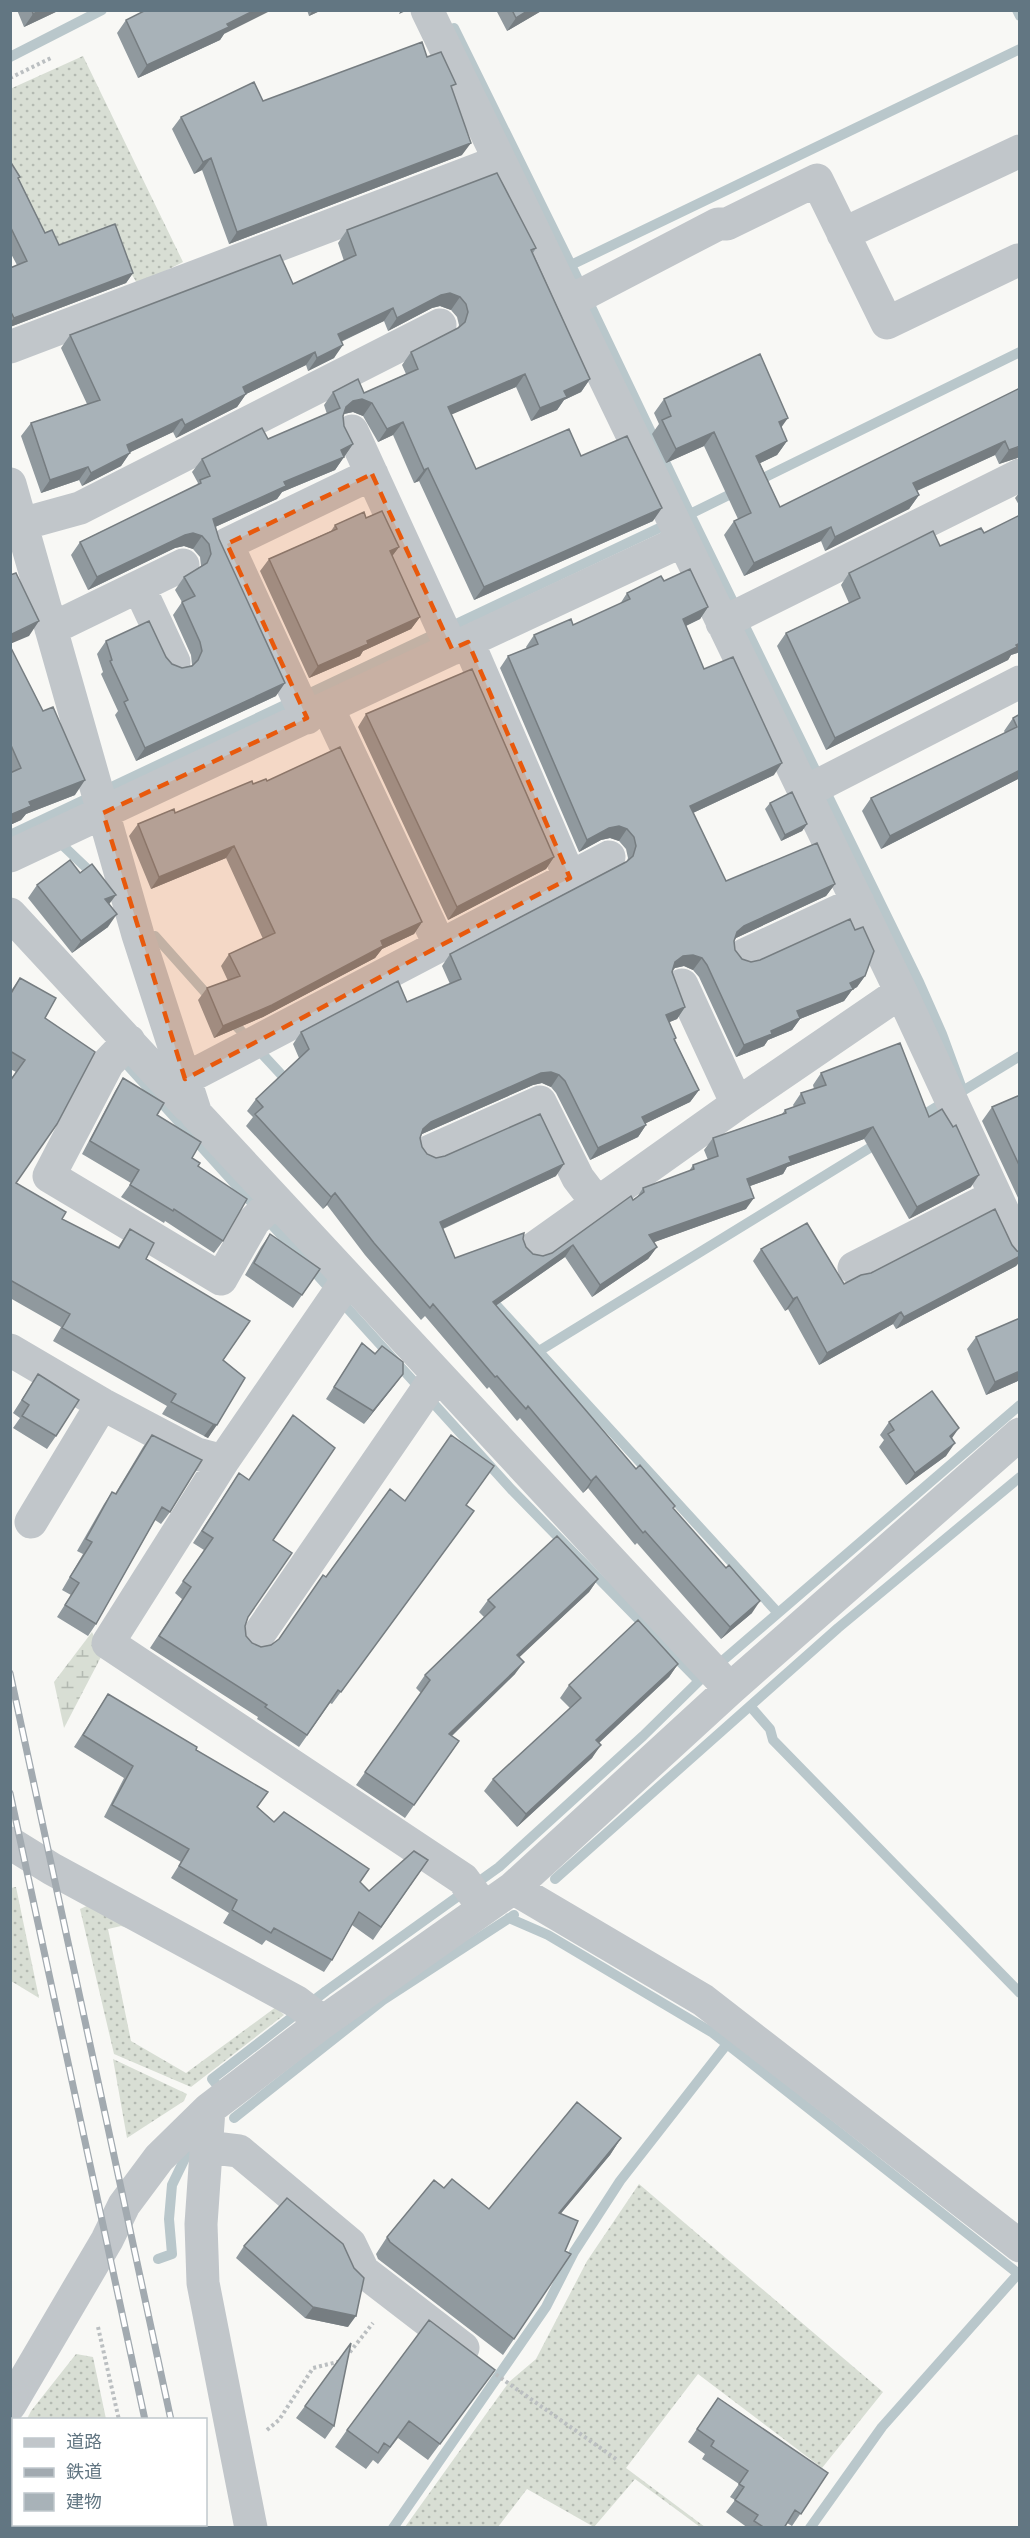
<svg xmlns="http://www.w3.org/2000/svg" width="1030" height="2538" viewBox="0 0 1030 2538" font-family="Montserrat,'Noto Sans JP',sans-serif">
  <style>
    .grass { fill: url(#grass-dots) }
    .wetland { fill: url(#wetland-marsh) }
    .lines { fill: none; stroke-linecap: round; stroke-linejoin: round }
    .stream { stroke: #b9c7cb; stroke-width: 10 }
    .path { stroke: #bbbfc1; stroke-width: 4; stroke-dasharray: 3 3; stroke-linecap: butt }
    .minor { stroke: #c1c6ca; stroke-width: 33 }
    .rail-casing { stroke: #a2aab0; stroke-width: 7 }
    .rail { stroke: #fff; stroke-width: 4.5; stroke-dasharray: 14; stroke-linecap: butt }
    .wall { fill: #90999e }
    .shaded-wall { fill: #767d81 }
    .building { fill: #a8b2b8; stroke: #767d81; stroke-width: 1.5 }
    .marked { fill: #e8590c; fill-opacity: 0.2; stroke: #e8590c; stroke-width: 4.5; stroke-dasharray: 12 8; stroke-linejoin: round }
  </style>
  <defs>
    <pattern id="grass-dots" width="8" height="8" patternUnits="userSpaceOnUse" patternTransform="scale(1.5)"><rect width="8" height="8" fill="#d8ded4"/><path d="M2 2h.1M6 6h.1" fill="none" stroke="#b3b9b1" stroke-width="1.8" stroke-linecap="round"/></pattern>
    <pattern id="wetland-marsh" width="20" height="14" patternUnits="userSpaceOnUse" patternTransform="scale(1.5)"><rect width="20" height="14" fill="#d8ded4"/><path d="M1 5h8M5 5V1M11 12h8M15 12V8" fill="none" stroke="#b3b9b1"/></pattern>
  </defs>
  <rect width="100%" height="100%" fill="#f8f8f5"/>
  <path class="grass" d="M83 56 183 262 138 285 104 227 51 252 11 177 10 89Z
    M16 1887 39 1998 11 1981V1888Z
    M89 1905 146 1934 121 1926 108 1929 131 2041 186 2073 276 2007 284 2015 191 2087 114 2054 80 1909Z
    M113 2059 187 2094 184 2101 127 2138Z
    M639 2184 883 2392 822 2468 698 2374 626 2468 705 2527H700L635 2479 594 2527 527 2489 498 2527H405L509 2382 536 2359 587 2261Z
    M76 2354 93 2357 106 2419H27L31 2411Z"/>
  <path class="wetland" d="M92 1632 102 1655 64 1728 54 1682Z"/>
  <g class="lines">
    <path class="stream" d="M1017 10 1020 16
      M454 28 571 265 1020 49
      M10 57 102 10
      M559 272 571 265 690 514 919 982 942 1034 961 1086
      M753 483 1020 352
      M686 516 739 490
      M10 835 672 522
      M56 839 97 878
      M155 936 212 1000
      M229 1018 290 1084
      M120 1057 511 1489 699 1681
      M915 1120 1020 1056
      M487 1295 778 1613
      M539 1351 881 1141
      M750 1706 770 1729 773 1740 1020 1993
      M555 1879 838 1628 1020 1477
      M509 1918 548 1935 713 2033 1020 2275
      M216 2084 212 2079 326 1991 499 1867 643 1736 699 1681 1020 1405
      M234 2118 383 2000 514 1915
      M158 2259 172 2254 169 2219 172 2185 188 2152
      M393 2528 546 2307 574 2252 620 2181 727 2044
      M810 2528 882 2427 1018 2274"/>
    <path class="path" d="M10 78 51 58
      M98 2327 119 2420
      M346 2357 373 2323
      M491 2371 616 2459
      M267 2430 279 2420 313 2368 341 2361"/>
    <path class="minor" d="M427 10 901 992 1020 1248
      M843 234 1020 151
      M568 302 718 224H727L817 180 887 323 1018 260
      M10 347 500 161
      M352 431 452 649
      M10 484 138 935 196 1114 730 1689
      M22 524 80 508 440 325
      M139 587 174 662
      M722 623 1020 475
      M51 629 183 565
      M468 642 570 878
      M328 708 440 946
      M307 718 227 544 372 474
      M805 792 1020 682
      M10 856 682 541
      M10 914 188 1106
      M744 955 858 902
      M682 985 737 1104
      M129 1041 108 1063 49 1176 221 1279 254 1221 275 1200
      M185 1079 609 857
      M430 1151 540 1102 578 1178 597 1203
      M533 1249 737 1104 901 992
      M854 1268 995 1196
      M348 1279 223 1461 108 1643 463 1879 484 1908
      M10 1350 102 1404 197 1454 223 1461
      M31 1522 102 1404
      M255 1640 437 1375
      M10 1843 52 1869 297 2002 323 2022
      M513 1888 703 2000 1020 2246
      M206 2147 239 2151 350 2244 363 2271 463 2348
      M10 2405 107 2240 124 2205 159 2158 209 2109
      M251 2528 203 2283 201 2224 209 2109 323 2022 513 1888 730 1689 1020 1434"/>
    <defs>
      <path id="rail" d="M10 1673 171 2420
        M10 1793 145 2420
        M168 2524V2528
        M193 2524 194 2528"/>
    </defs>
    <use href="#rail" class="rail-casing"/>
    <use href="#rail" class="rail"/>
  </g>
  <path class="wall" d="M17 10H60L24 27Z
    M307 10H322L309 16Z
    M496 10H543L507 31Z
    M126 20 224 34 220 40 138 78 117 33Z
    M427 57 452 90 462 155 229 244 202 170 194 174 172 129 181 117 263 101Z
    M10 161 45 233 59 245 133 273 126 283 10 327V268L17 265 10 252Z
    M347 230 536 248 533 253 590 379 581 392 564 400 557 410 531 421 516 387 451 414 476 469 581 456 653 521 474 600 419 481 414 483 393 435 378 442 363 416 353 412 344 414 343 416 344 426 353 444 335 470 282 492 277 499 215 527 276 696 136 761 115 715 118 711 101 674 103 672 97 654 106 641 166 657 172 664 182 668 192 665 191 655 173 615 182 602 175 590 184 577 201 566 200 557 193 549 184 546 175 548 88 590 71 555 80 542 197 485 198 483 192 472 202 459 268 439 327 414 324 405 333 392 364 393 406 374 402 365 411 352 458 328 459 325 457 317 451 310 440 306 432 308 388 331 384 321 341 342 334 358 308 371 306 365 246 394 237 407 176 438 173 432 130 452 121 466 82 486 79 480 41 493 21 436 31 423 87 404 61 348 70 335 293 284 344 261 338 243Z
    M1020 386V457L999 464 995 455 917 491 919 495 909 509 825 551 821 541 744 576 724 535 734 521 738 519 704 446 666 463 652 434 659 424 654 413 664 399 781 428 787 441 777 455 760 463 780 507 1017 390Z
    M1020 492V507L1015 498Z
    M1020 515V652L1011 655 1008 660 826 750 777 646 786 633 849 603 841 585 849 573 984 533Z
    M366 518 399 547 392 556 420 617 411 629 363 651 360 656 309 678 260 571 269 559 331 531 335 525Z
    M664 581 708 607 700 619 686 626 704 669 774 775 693 813 726 881 835 884 826 896 736 938 734 941 735 950 742 959 751 962 865 976 857 987 852 990 844 1001 800 1019 792 1030 768 1040 764 1046 736 1057 699 977 693 970 684 966 675 968 672 972 685 1007 677 1019 669 1022 676 1038 675 1040 699 1090 690 1102 646 1123V1125L638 1137 590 1160 556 1093 551 1087 542 1083 533 1085 422 1134 420 1138 422 1147 427 1154 436 1158 556 1176 443 1229 455 1258 523 1239 526 1247 533 1254 543 1256 552 1253 637 1197 643 1188 689 1171 693 1165 708 1160 704 1150 713 1138 782 1114 785 1110 794 1107 793 1105 801 1093 814 1089 813 1085 821 1073 929 1117 971 1187 909 1219 864 1139 787 1167 783 1174 750 1186 746 1209 654 1242 657 1247 648 1259 592 1297 565 1257 496 1305 636 1469 673 1508 752 1613 721 1639 637 1543 635 1545 588 1488 583 1493 520 1418 517 1421 489 1387 487 1389 425 1316 421 1320 365 1255 327 1205 323 1209 246 1126 253 1117 247 1111 256 1099 299 1058 293 1044 301 1032 407 1002 450 984 442 966 450 954 627 861 628 858 626 849 619 841 610 838 601 840 579 852 500 668 508 656 527 649 526 647 534 635 573 625 620 604 627 593Z
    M10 646 75 795 26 814 21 820 10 825Z
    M366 714 554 857 546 869 448 920 358 727Z
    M1020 714V778L881 849 862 811 871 798 1005 733 1004 731 1013 718Z
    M267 781 422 922 414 934 382 949 375 958 263 1017 214 1038 198 1000 207 988 228 981 221 966 229 954 263 939 226 858 151 889 129 836 138 824 175 813 253 784Z
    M770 803 807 824 802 831 781 841 765 809Z
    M80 873 109 904 108 927 72 953 28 898 37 885Z
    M20 978 45 1018 16 1183 62 1219 118 1247 130 1229 146 1259 223 1360 245 1378 208 1438 204 1436 162 1414 167 1406 53 1341 61 1327 10 1298V1080L16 1072 10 1069V992Z
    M123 1078 157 1115 198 1166 223 1241 214 1253 165 1221 164 1223 121 1197 131 1183 82 1154 115 1091Z
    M1020 1095V1202L982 1121 992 1107Z
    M270 1234 320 1269 293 1308 245 1275 261 1247Z
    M1012 1245 1017 1251 1020 1252V1261L1016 1266 896 1329 893 1324 819 1365 788 1309 785 1311 753 1261 761 1249 844 1284Z
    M976 1337 1020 1380 986 1395 967 1349Z
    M362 1343 403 1374 364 1424 326 1399Z
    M38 1374 56 1436 47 1449 13 1428 20 1418 13 1413Z
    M889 1422 952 1439 946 1456 906 1485 879 1447 884 1440 880 1435Z
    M152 1435 170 1512 161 1524 155 1520 96 1624 88 1636 57 1617 71 1595 62 1590 83 1554 77 1551 104 1504 112 1492 115 1494 143 1447Z
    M239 1473 273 1540 245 1626 246 1636 252 1643 261 1647 271 1645 279 1639 326 1577 405 1501 466 1505 474 1511 332 1704 330 1703 299 1747 257 1719 258 1717 150 1648 182 1599 175 1593 204 1550 193 1543Z
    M598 1579 589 1592 519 1657 515 1674 452 1736 459 1741 405 1818 356 1785 421 1693 416 1688 425 1675 484 1617 479 1612 488 1600Z
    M678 1664 669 1677 599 1743 592 1758 517 1827 484 1791 493 1779 570 1708 560 1698 569 1685Z
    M108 1694 196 1750 274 1822 360 1882 369 1891 428 1860 373 1940 352 1925 332 1960 324 1972 266 1940 262 1945 223 1923 229 1913 171 1878 181 1862 104 1817 124 1778 74 1747Z
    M621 2138 610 2155 561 2213 514 2339 503 2355 378 2259 376 2254 387 2237 444 2188 489 2209Z
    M244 2246 348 2327 305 2318 236 2258Z
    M495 2370 428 2460 398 2438 378 2464 373 2460 366 2469 335 2447 347 2430Z
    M718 2398 828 2473 792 2526 787 2523 784 2528H748L726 2512 735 2500 730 2497 739 2484 702 2459 705 2454 688 2442Z
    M305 2406 334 2426 325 2439 296 2418Z"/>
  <path class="shaded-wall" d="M41 10H60L24 27 33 14Z
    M255 10H272L224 34 220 40 138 78 147 65Z
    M313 10H322L309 16Z
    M401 10H408L399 14Z
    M529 10H543L507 31 516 18Z
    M471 143 462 155 229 244 237 232Z
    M211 158 202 170 194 174 203 162Z
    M133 273 126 283 10 327V323L14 318Z
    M450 293 460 297 451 310 440 306 432 308 388 331 397 318 441 295Z
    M393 308 384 321 329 347 338 334Z
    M343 345 334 358 308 371 317 358Z
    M315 352 306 365 234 400 243 387Z
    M525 374 516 387 439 420 448 407Z
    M590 379 581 392 564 400 557 410 531 421 540 408 564 391Z
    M246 394 237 407 176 438 185 425Z
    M362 399 372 403 363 416 353 412 344 414 337 420 346 407 353 401Z
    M788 418 778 432 779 422Z
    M182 419 173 432 118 458 127 445Z
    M403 422 393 435 378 442 387 429Z
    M714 432 704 446 666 463 676 449Z
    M787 441 777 455 746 470 756 456Z
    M1005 441 995 455 903 497 913 483Z
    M353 444 335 470 282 492 277 499 204 532 213 519 284 482 341 450Z
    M1020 447V457L999 464 1009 450Z
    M130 453 121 466 82 486 91 473Z
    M88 467 79 480 41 493 50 480Z
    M428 468 419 481 414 483 424 470Z
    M919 495 909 509 825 551 835 537Z
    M662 508 653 521 474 600 484 587Z
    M831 527 821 541 744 576 754 563Z
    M193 533 202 536 193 549 184 546 175 548 88 590 97 577 185 535Z
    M399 547 390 559V551Z
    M708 607 700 619 675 631 683 619Z
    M420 617 411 629 363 651 360 656 309 678 318 666 367 641Z
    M39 621 29 636 10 644V635Z
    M1020 643V652L1011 655 1008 660 826 750 835 738Z
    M285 683 276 696 136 761 145 748Z
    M782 763 774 775 682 818 690 806Z
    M1020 770V778L881 849 890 836Z
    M85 780 75 795 26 814 21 820 10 825V815L29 802Z
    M807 824 802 831 781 841 785 835Z
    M619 826 627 829 619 841 610 838 601 840 579 852 587 840 609 828Z
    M234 846 226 858 151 889 159 877Z
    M554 857 546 869 448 920 457 907Z
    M835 884 826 896 736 938 729 944 737 932 744 926Z
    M116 895 107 907 105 899Z
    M117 914 108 927 72 953 81 941Z
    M422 922 414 934 382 949 375 958 263 1017 214 1038 223 1026 381 941Z
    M693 955 702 958 693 970 684 966 675 968 667 974 675 962 683 956Z
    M865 976 857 987 852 990 844 1001 800 1019 792 1030 768 1040 764 1046 736 1057 744 1045 771 1031 797 1011Z
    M685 1007 677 1019 658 1027 666 1015Z
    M551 1072 559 1075 551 1087 542 1083 533 1085 422 1134 415 1140 423 1129 431 1122 541 1073Z
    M699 1090 690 1102 634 1129 642 1117Z
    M646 1125 638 1137 590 1160 598 1148Z
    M873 1127 864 1139 787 1167 783 1174 739 1190 747 1179 789 1157Z
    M564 1164 556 1176 431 1234 440 1222Z
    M979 1175 971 1187 909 1219 917 1207Z
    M335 1193 327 1205 323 1209 331 1197Z
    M754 1198 746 1209 641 1247 649 1235Z
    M573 1245 565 1257 484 1314 493 1302Z
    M657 1247 648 1259 592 1297 600 1285Z
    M1020 1256V1261L1016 1266 896 1329 904 1317Z
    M797 1297 788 1309 785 1311 793 1299Z
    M901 1312 893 1324 819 1365 827 1353Z
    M1020 1371V1380L986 1395 995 1382Z
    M403 1374 394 1386 364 1424 373 1411Z
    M213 1424 217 1425 208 1438 204 1436Z
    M959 1428 950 1441V1436Z
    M955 1443 946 1456 906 1485 915 1473Z
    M596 1476 588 1488 583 1493 591 1481Z
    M598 1579 589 1592 508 1668 517 1655Z
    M760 1601 752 1613 721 1639 730 1627Z
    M524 1662 515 1674 440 1747 449 1734Z
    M678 1664 669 1677 588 1753 596 1740Z
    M601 1745 592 1758 517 1827 526 1814Z
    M621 2138 610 2155 548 2229 559 2213Z
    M313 2307 356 2316 348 2327 305 2318Z"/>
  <path class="building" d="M32 10H41L33 14Z
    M146 10H255L227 24 229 27 147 65 126 20Z
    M512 10H529L516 18Z
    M422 42 427 57 441 52 456 84 451 86 471 143 237 232 211 158 203 162 181 117 254 82 263 101Z
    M10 161 20 177 18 178 45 233 52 230 59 245 115 224 133 273 14 318 10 310V268L27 261 10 226Z
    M497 173 536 248 531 250 590 379 564 391 567 397 540 408 525 374 448 407 476 469 569 429 581 456 627 436 662 508 484 587 428 468 424 470 403 422 387 429 372 403 362 399 353 401 346 407 343 416 344 426 353 444 341 450 344 457 284 482 286 486 213 519 219 539 285 683 145 748 124 702 128 700 110 661 112 660 106 641 149 621 166 657 172 664 182 668 192 666 198 660 202 651 200 642 182 602 195 596 184 577 207 563 211 554 209 544 202 536 193 533 185 535 97 577 80 542 201 483 200 480 210 476 202 459 262 428 268 439 340 408 333 392 358 379 364 393 418 369 411 352 458 328 465 322 468 312 466 304 460 297 450 293 441 295 397 318 393 308 338 334 343 345 317 358 315 352 243 387 246 394 185 425 182 419 127 445 130 453 91 473 88 467 50 480 31 423 100 400 70 335 280 255 293 284 356 255 347 230Z
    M760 354 788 418 779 422 787 441 756 456 780 507 1020 388V446L1009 450 1005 441 913 483 919 495 835 537 831 527 754 563 734 521 751 513 714 432 676 449 662 420 671 416 664 399Z
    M382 511 399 547 390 551 420 617 367 641 368 644 318 666 269 559 337 529 335 525 364 512 366 518Z
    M1020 515V643L1016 645 1017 647 835 738 786 633 860 598 849 573 933 531 940 546 981 528 984 533Z
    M690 569 708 607 683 619 704 669 733 657 782 763 690 806 726 881 817 843 835 884 744 926 737 932 734 941 735 950 742 959 751 962 760 960 850 919 855 930 863 927 874 951 865 976 850 983 853 989 797 1011 800 1018 771 1031 772 1034 744 1045 707 965 702 958 693 955 683 956 675 962 672 972 685 1007 666 1015 676 1038 674 1039 699 1090 642 1117 646 1125 598 1148 565 1081 559 1075 551 1072 541 1073 431 1122 423 1129 420 1138 422 1147 427 1154 436 1158 445 1156 540 1114 564 1164 440 1222 455 1258 524 1233 523 1239 526 1247 533 1254 543 1256 552 1253 631 1196 633 1200 644 1192 643 1188 694 1169 693 1165 718 1156 713 1138 786 1113 785 1110 805 1103 801 1093 826 1085 821 1073 900 1043 929 1117 942 1109 953 1127 956 1125 979 1175 917 1207 873 1127 789 1157 791 1162 747 1179 754 1198 649 1235 657 1247 600 1285 573 1245 493 1302 636 1469 640 1465 675 1506 673 1508 726 1568 729 1565 760 1601 730 1627 645 1531 643 1533 596 1476 591 1481 528 1406 526 1409 497 1376 495 1377 433 1304 430 1308 374 1243 335 1193 331 1197 255 1114 263 1107 256 1099 309 1049 301 1032 398 981 407 1002 461 979 450 954 626 862 633 856 636 846 634 837 627 829 619 826 609 828 587 840 508 656 538 644 534 635 571 619 573 625 630 599 627 593 661 576 664 581Z
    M16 573 39 621 10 635V575Z
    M10 646 43 711 53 707 85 780 29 802 31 806 10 815V773L21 768 10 743Z
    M472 669 554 857 457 907 366 714Z
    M1020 714V770L890 836 871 798 1017 727 1013 718Z
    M340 747 422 922 381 941 383 946 272 1005 223 1026 207 988 240 976 229 954 275 933 234 846 159 877 138 824 174 809 175 813 252 781 253 784 266 779 267 781Z
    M792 792 807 824 785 835 770 803Z
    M70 860 80 873 92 864 116 895 105 899 117 914 81 941 37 885Z
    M20 978 56 998 45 1018 95 1052 57 1124 16 1183 66 1212 62 1219 119 1248 130 1229 154 1243 146 1259 250 1321 223 1360 245 1378 217 1425 213 1424 171 1402 176 1394 62 1328 70 1314 10 1280V1081L25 1060 10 1051V995Z
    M123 1078 164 1103 157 1115 201 1142 192 1158 200 1163 198 1166 247 1199 223 1241 174 1209 173 1211 130 1185 139 1170 90 1141Z
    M1020 1095V1167L992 1107Z
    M995 1209 1012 1245 1017 1251 1020 1252V1256L904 1317 901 1312 827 1353 797 1297 793 1299 761 1249 807 1223 844 1284 861 1275 871 1273Z
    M270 1234 320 1269 302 1295 254 1263Z
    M1020 1318V1371L995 1382 976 1337Z
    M362 1343 375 1354 382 1346 403 1362V1374L373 1411 334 1387Z
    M38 1374 79 1400 56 1436 22 1416 29 1405 22 1400Z
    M932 1391 959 1428 950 1436 955 1443 915 1473 888 1434 894 1430 889 1422Z
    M293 1415 335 1448 273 1540 292 1553 248 1617 245 1626 246 1636 252 1643 261 1647 271 1645 279 1639 323 1575 326 1577 390 1489 405 1501 451 1435 494 1466 466 1505 474 1511 341 1692 338 1690 307 1735 265 1707 267 1705 159 1636 191 1587 183 1581 213 1538 202 1531 239 1473 249 1480Z
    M152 1435 202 1460 170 1512 162 1507 96 1624 65 1605 79 1583 70 1577 92 1542 86 1539 112 1492 116 1494Z
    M557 1536 598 1579 517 1655 524 1662 449 1734 459 1741 414 1805 365 1772 430 1680 425 1675 495 1607 488 1600Z
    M638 1620 678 1664 596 1740 601 1745 526 1814 493 1779 581 1698 569 1685Z
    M108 1694 197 1747 196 1750 268 1792 257 1807 274 1822 284 1812 369 1869 360 1882 369 1891 414 1851 428 1860 381 1927 359 1912 332 1960 274 1928 271 1933 232 1910 237 1900 179 1866 189 1849 112 1805 133 1766 83 1735Z
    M577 2102 621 2138 559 2213 578 2221 565 2251 571 2254 514 2339 390 2242 387 2237 434 2180 444 2188 452 2179 489 2209Z
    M287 2198 343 2244 354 2268 364 2278 356 2316 313 2307 244 2246Z
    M429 2320 495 2370 440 2444 409 2421 390 2447 384 2443 378 2453 347 2430Z
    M351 2343 334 2426 305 2406Z
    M718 2398 828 2473 801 2514 795 2510 784 2528H765L754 2521 758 2515 735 2500 744 2487 739 2484 748 2471 711 2446 714 2441 697 2429Z
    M14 2515V2524H109L107 2528H10V2516L12 2517Z"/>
  <path class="marked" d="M372 474 452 649 468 642 570 878 185 1079 103 813 307 718 227 544Z"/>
  <rect width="1030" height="2538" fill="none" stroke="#627682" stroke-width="24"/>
  <rect x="12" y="2418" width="195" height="108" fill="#ffffff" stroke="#c0c8cd" stroke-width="1.5"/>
  <rect x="24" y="2438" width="30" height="9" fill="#c1c6ca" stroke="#c0c8cd" stroke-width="1.5"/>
  <text x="66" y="2448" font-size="18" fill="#627682">道路</text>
  <rect x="24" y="2468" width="30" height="9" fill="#a2aab0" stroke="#c0c8cd" stroke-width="1.5"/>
  <text x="66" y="2478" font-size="18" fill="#627682">鉄道</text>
  <rect x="24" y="2493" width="30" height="18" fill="#a8b2b8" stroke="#c0c8cd" stroke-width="1.5"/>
  <text x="66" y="2508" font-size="18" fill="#627682">建物</text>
</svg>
